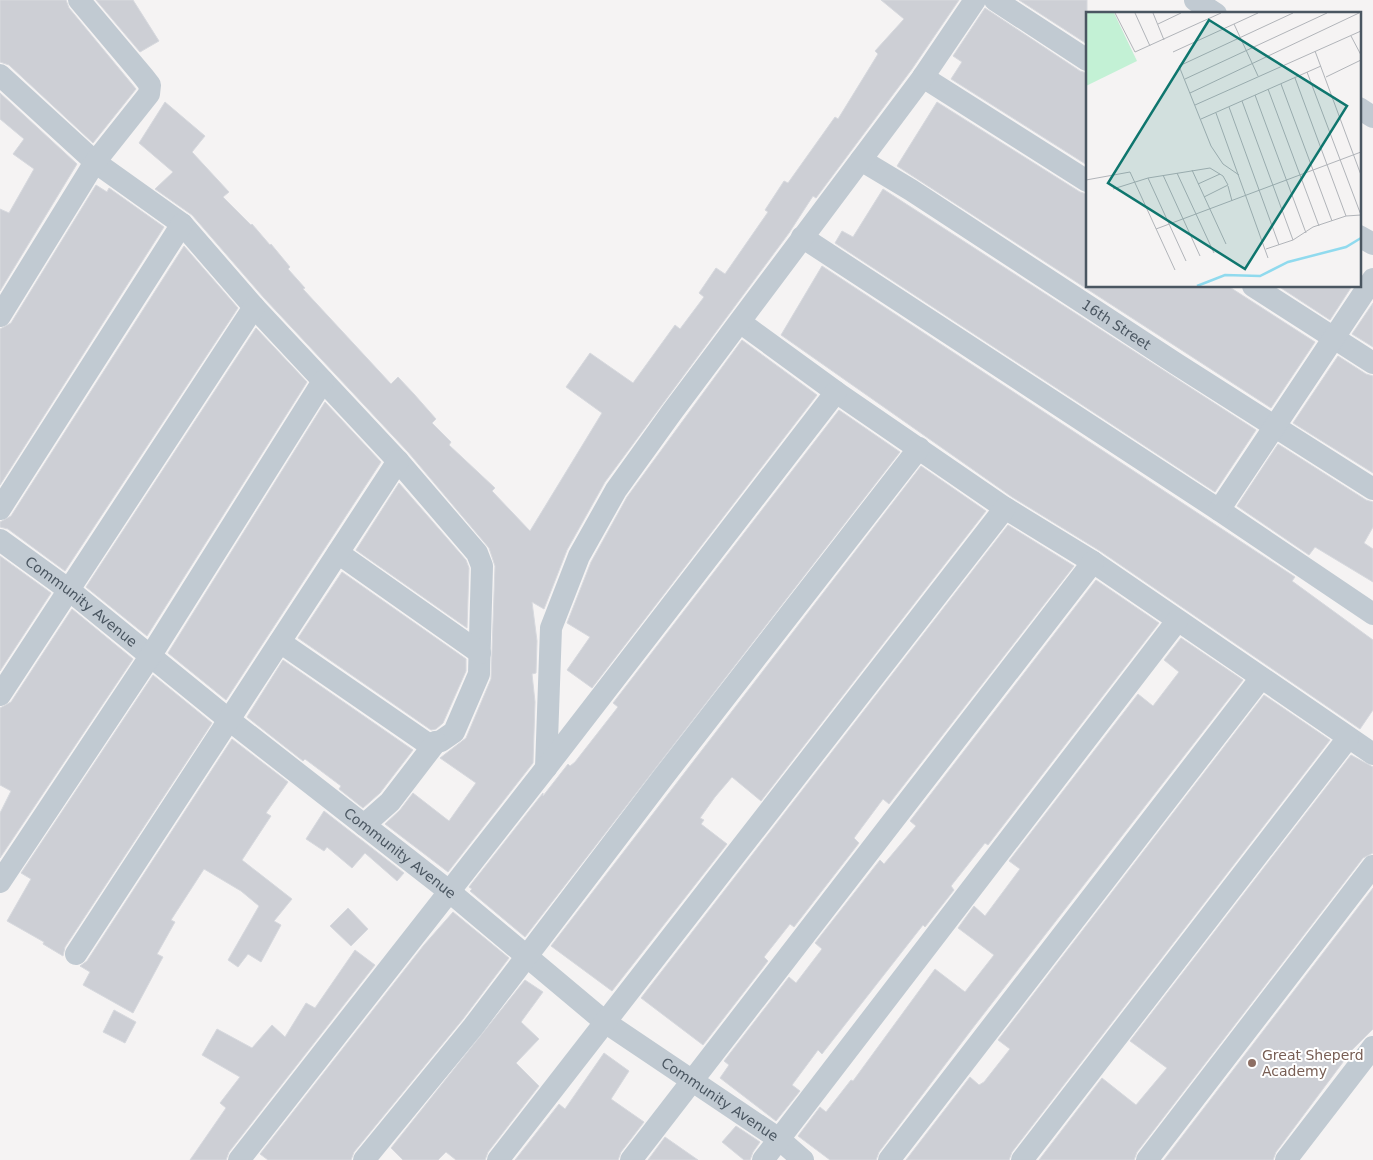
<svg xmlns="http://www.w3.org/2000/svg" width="1373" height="1160" viewBox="0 0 1373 1160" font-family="'DejaVu Sans',sans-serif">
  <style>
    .building { fill: #cdcfd5; stroke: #d7d9de }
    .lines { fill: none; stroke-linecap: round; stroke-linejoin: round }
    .minor { stroke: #c1cad2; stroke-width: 22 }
    .education-dot { fill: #8d6e63; stroke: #fff; stroke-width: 2 }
    .labels { text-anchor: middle; stroke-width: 4; stroke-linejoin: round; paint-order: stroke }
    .street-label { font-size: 14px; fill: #4a5661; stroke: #fff }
    .education-label { font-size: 14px; fill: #785e54; stroke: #fff; text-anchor: start }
    .inset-river { fill: none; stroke: #90daee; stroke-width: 2.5 }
    .inset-road { fill: none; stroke: #b1b4b9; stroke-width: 1 }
    .view { fill: #0f766e; fill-opacity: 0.15; stroke: #0f766e; stroke-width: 2.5 }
    .inset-edge { fill: none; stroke: #4a5661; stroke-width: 2.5 }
  </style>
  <rect width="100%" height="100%" fill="#f5f3f3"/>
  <path class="building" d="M0 0H66L69 8 136 89 93 143 9 65 0 62Z
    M96 0H133L159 41 140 52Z
    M881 0H959L912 69 816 198 813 196 789 233 605 482 567 550 544 609 532 602 537 641 536 673 532 674 535 702 533 763 448 872 385 824 400 810 413 793 449 821 476 783 440 758 466 738 491 679 495 566 489 548 408 452 264 298 192 215 155 189 173 172 139 143 165 102 205 136 192 152 229 192 223 197 251 225 252 224 270 245 271 244 290 267 288 269 305 288 303 289 391 384 398 377 414 394 436 419 432 423 451 442 449 445 495 488 492 491 530 531 602 413 566 387 590 353 633 383 675 325 680 329 704 297 699 293 716 268 725 274 768 212 765 210 784 181 788 183 835 117 838 119 878 54 875 51 904 19Z
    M1019 0H1087V44Z
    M985 8 1080 71 1087 73V165L951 79 962 62 953 56Z
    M0 93 77 164 0 291V209L9 213 34 169 13 154 24 139 0 119Z
    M937 102 1080 192 1087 194V286H1228L1315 342 1271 408 897 166Z
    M96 185 107 192 109 188 164 227 0 485V329L11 323Z
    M883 189 1256 430 1215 492 835 243 842 231 853 237Z
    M184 246 238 308 65 571 8 529 0 527V522L11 516Z
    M822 266 1295 577 1292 581 1373 640V710L1360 729 1100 551 1012 497 781 335Z
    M1278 286H1352L1330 320Z
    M1373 303V347L1352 334Z
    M256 328 307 382 147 636 86 587Z
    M742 340 817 395 592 688 567 670 590 637 567 623 591 562 627 497Z
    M1338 356 1366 374 1373 376V473L1293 423Z
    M325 402 381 462 226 700 168 653Z
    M839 410 900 452 525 937 470 891 472 889 469 887 543 793V796L568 764 570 766 575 762 618 707 613 703Z
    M1278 444 1366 500 1373 502V527L1364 543 1373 549V582L1315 547 1309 555 1237 506Z
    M921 466 986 511 761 801 732 777 715 797 700 818 704 820 701 824 727 844 612 991 551 946Z
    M399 483 466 560 469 568 467 628 356 550Z
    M1008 525 1074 566 889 804 883 799 854 838 859 843 794 927 790 924 764 957 768 961 703 1045 641 998Z
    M0 556 51 593 0 671Z
    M342 572 466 659V671L443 723 436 729 431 730 298 638Z
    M1096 580 1159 623 988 845 985 843 951 886 954 890 925 927 923 925 822 1054 818 1050 792 1085 800 1091 776 1121 720 1078 729 1065 724 1061 789 977 796 983 822 949 815 943 880 860 884 864 916 826 910 821Z
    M72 609 133 659 0 858V813L11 791 0 785V708L11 702Z
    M1181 638 1243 680 972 1029 879 1152 876 1160H830L798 1136 820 1107 826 1112 851 1080 853 1081 935 969 965 992 994 955 958 928 974 906 985 916 1020 869 1009 861 1138 694 1153 706 1179 672 1164 660Z
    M283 660 413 750 380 793 363 808 339 789 341 786 305 759 303 761 247 717Z
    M153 675 212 723 65 947 63 956 43 944 44 942 7 921 31 879 21 873Z
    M1264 695 1330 740 1012 1152 1009 1160H906L970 1077 979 1085 984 1082 1010 1049 998 1040Z
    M232 739 288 782 266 813 271 816 242 860 292 899 274 921 281 925 261 962 248 954 238 967 228 960 259 906 241 891 204 869 171 920 175 922 157 954 163 957 133 1013 83 985 90 972 80 966 87 961Z
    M1351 755 1373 767V853L1363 858 1137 1152 1134 1160H1039L1102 1078 1136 1105 1167 1068 1130 1041Z
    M324 811 404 873 397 881 365 853 352 868 327 847 324 851 306 839Z
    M1373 888V1029L1352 1050 1276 1152 1273 1160H1164Z
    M348 908 368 929 351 946 330 926Z
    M453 912 509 958 463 1019 354 1152 351 1160H268L260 1154 424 945Z
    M355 950 375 965 229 1152 226 1160H190L226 1108 220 1103 240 1077 202 1055 217 1029 252 1048 272 1025 285 1037 306 1003 315 1008Z
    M525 980 543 992 521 1022 539 1039 516 1063 539 1086 488 1152 485 1160H456L446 1152 438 1160H403L391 1148Z
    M114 1010 136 1022 125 1043 103 1032Z
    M604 1053 629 1071 611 1099 644 1122 621 1152 618 1160H515L559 1104 565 1109Z
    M736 1126 760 1142 753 1152 750 1160H744L722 1142Z
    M665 1137 698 1160H648Z"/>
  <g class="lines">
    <g class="minor">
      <path d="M995 0 1087 60"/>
      <path d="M1195 0 1216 14"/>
      <path d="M0 75 95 162 182 224 254 307 398 461 477 553 482 566 479 674 454 732 441 741 428 744 280 642"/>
      <path d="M923 77 1087 181"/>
      <path d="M1359 108 1373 117"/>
      <path id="s1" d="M861 160 911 190 1175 363 1373 489"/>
      <path d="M1359 236 1373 244"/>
      <path d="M802 237 1219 510 1373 614"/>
      <path d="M1253 286 1373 363"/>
      <path d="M0 316 95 162 149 94 150 85 143 76 79 0"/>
      <path d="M740 322 836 392 1005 508 1093 562 1373 754"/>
      <path d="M0 509 182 224"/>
      <path d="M1219 510 1373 279"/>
      <path id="s2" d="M0 540 69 590 228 719 450 892 605 1022 779 1139 803 1160"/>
      <path d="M338 553 480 653"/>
      <path d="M0 695 254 307"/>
      <path d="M546 768 551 628 579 556 616 490 672 412 923 77 975 0"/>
      <path d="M364 825 390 802 436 742"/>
      <path d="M0 882 151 655 323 381"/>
      <path d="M76 954 398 461"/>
      <path d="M239 1160 546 768 836 392"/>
      <path d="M364 1160 473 1027 664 776 919 448"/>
      <path d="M498 1160 1005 508"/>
      <path d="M631 1160 1093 562"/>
      <path d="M763 1160 1177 621"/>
      <path d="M889 1160 1261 678"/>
      <path d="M1022 1160 1348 738"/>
      <path d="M1147 1160 1373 866"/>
      <path d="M1286 1160 1373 1047"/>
    </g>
  </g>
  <circle class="education-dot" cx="1252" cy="1063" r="5"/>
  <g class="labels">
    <g class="street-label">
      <text dy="5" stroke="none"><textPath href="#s1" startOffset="304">16th Street</textPath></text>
      <text dy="5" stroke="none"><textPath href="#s2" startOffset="102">Community Avenue</textPath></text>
      <text dy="5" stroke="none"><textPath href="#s2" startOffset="508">Community Avenue</textPath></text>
      <text dy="5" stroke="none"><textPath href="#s2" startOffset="912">Community Avenue</textPath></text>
    </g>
    <g class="education-label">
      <text x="1262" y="1060">Great Sheperd<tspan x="1262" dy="16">Academy</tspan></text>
    </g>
  </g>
  <g transform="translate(1086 12)">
    <rect width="275" height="275" fill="#f5f3f3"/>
    <path d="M0 1H28L51 49 0 74Z" fill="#c3f1d5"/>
    <path class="inset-river" d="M111 274 139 263 174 264 202 250 260 235 275 226"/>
    <path class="inset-road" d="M29 1 49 40 135 1M49 1 64 34M67 1 78 28M72 12 95 1M148 12 172 64M265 24 275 43M229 39 275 163M87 40 172 1M240 65 275 48M209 66 260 204M99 67 241 1M195 72 246 209M182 77 233 214M104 81 273 1M169 83 220 221M156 89 207 228M109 93 275 19M143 95 193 233M130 101 182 246M115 107 235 54M106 158 140 232M91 161 128 241M77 163 114 244M153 163 137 152 125 134 93 54 207 1M62 166 100 249M0 168 44 160 89 258M112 172 134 162M142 174 146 189M27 177 62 166 124 156 137 164 142 173 118 185M70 217 275 140M180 237 207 228 227 215 260 204 275 203 221 60"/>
    <path class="view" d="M123 8 261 94 159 257 22 171Z"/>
    <rect width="275" height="275" class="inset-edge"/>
  </g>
</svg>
